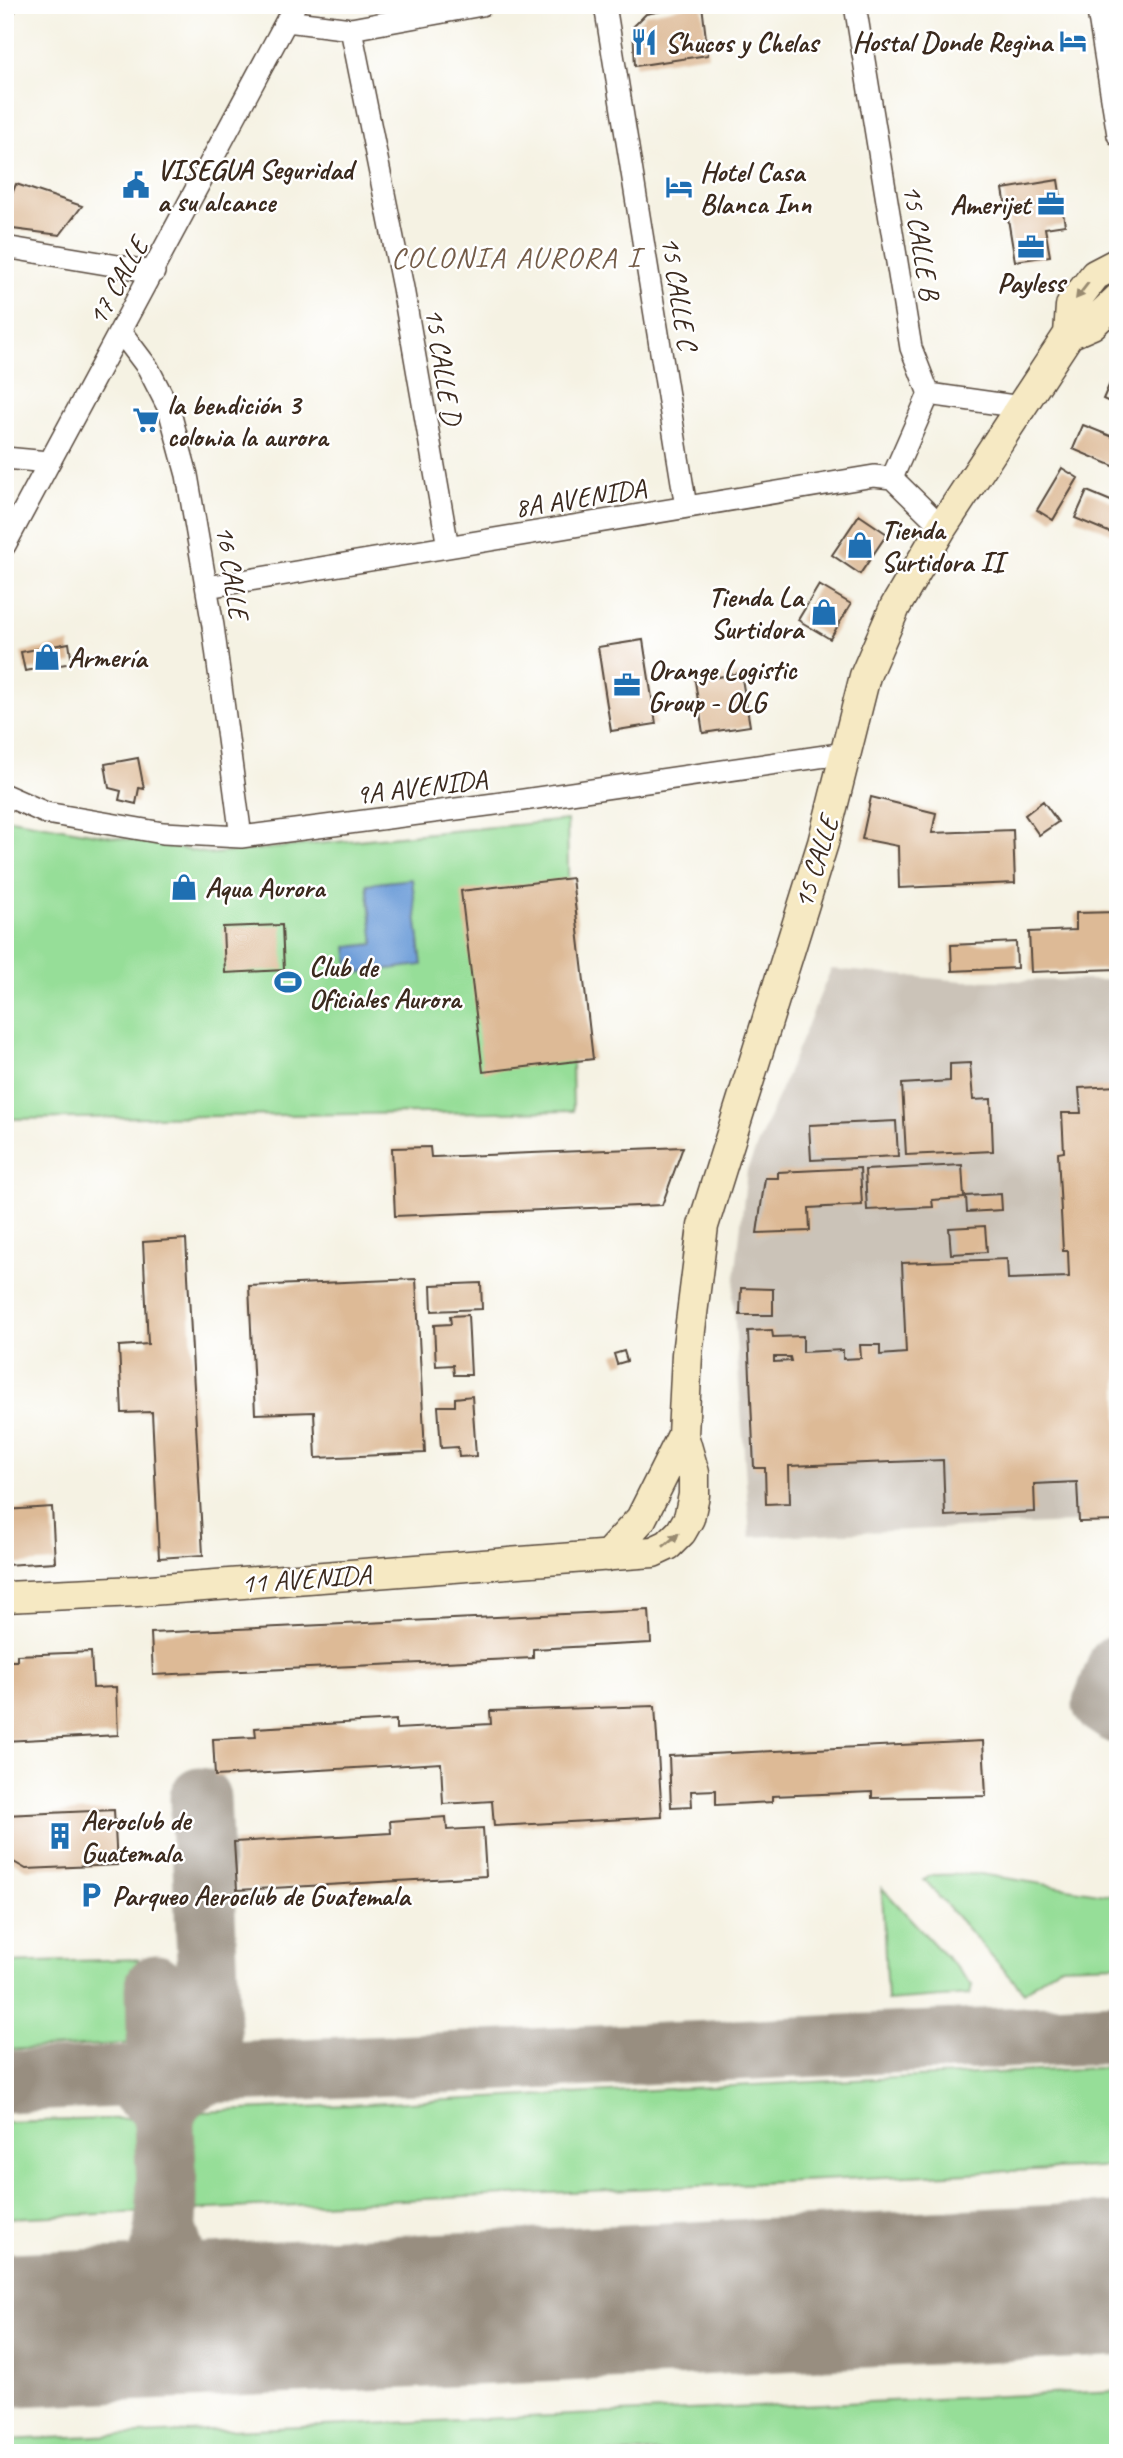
<svg xmlns="http://www.w3.org/2000/svg" width="1123" height="2458" viewBox="0 0 1123 2458" font-family="Caveat,sans-serif">
  <style>
    .industrial { fill: #cbc3b8 }
    .green { fill: #96de98; stroke: #68845b; stroke-width: 2 }
    .water { fill: #709fd9; stroke: #56647c; stroke-width: 2 }
    .lines { fill: none; stroke-linecap: round; stroke-linejoin: round }
    .taxiway { stroke: #988e80; stroke-width: 61 }
    .runway { stroke: #988e80; stroke-width: 154 }
    .building { fill: #ddba96; fill-rule: evenodd }
    .street-casing { stroke: #57483c; stroke-width: 24 }
    .secondary-casing { stroke: #57483c; stroke-width: 33 }
    .street { stroke: #fff; stroke-width: 21 }
    .secondary { stroke: #f6e9c3; stroke-width: 30 }
    .oneway { fill: #988a70 }
    .labels { text-anchor: middle; stroke-width: 5; stroke-linejoin: round; paint-order: stroke }
    .poi-label { font-size: 28px; font-weight: bold; fill: #3b2a1e; stroke: #fff; text-anchor: start }
    .street-label { font-size: 28px; fill: #3b2a1e; stroke: #fff }
    .neighbourhood-label { font-size: 30px; letter-spacing: 2px; fill: #745c48; stroke: #fff }
  </style>
  <rect width="100%" height="100%" fill="#fff"/>
  <filter id="ink" filterUnits="userSpaceOnUse"><feTurbulence type="fractalNoise" baseFrequency=".0143" numOctaves="2"/><feDisplacementMap in="SourceGraphic" scale="14" xChannelSelector="R" yChannelSelector="G"/><feConvolveMatrix kernelMatrix="1 2 1 2 8 2 1 2 1" color-interpolation-filters="sRGB"/></filter>
  <filter id="wash" filterUnits="userSpaceOnUse"><feTurbulence type="fractalNoise" baseFrequency=".00686" numOctaves="4" result="noise"/><feDisplacementMap in="SourceGraphic" scale="28" xChannelSelector="R" yChannelSelector="G"/><feGaussianBlur stdDeviation="1.57" result="paint"/><feColorMatrix in="noise" values="0 0 0 0 0 0 0 0 0 0 0 0 0 0 0 0 0 1.4 0 .05"/><feComposite in="paint" operator="in"/></filter>
  <g filter="url(#wash)">
    <rect width="100%" height="100%" fill="#f5f2e3"/>
    <path class="industrial" d="M831 969 963 981 1118 980V1521L750 1537 733 1296 747 1170Z"/>
    <path class="green" d="M5 818 211 854 567 820 573 1111 5 1119Z
      M980 1874 1118 1896V1964L1059 1966 1024 1992 924 1880 932 1875Z
      M882 1888 972 1985 970 1995 887 2001Z
      M138 1959 141 2043 5 2050V1963Z
      M1118 2067V2166L191 2210 186 2128 191 2118 202 2112Z
      M141 2118 148 2212 5 2218V2122Z
      M1118 2391V2453H5V2440Z"/>
    <path class="water" d="M412 879 422 965 350 974 347 947 374 944 367 884Z"/>
    <g class="lines">
      <path class="taxiway" d="M1118 1665 1103 1704 1118 1714
        M156 1985 158 2074
        M5 2082 1118 2033
        M164 2123C168 2093 187 2084 212 2072L200 1798
        M166 2230C176 2259 186 2301 217 2313 225 2317 236 2317 244 2319
        M66 2327C84 2322 106 2318 122 2308 182 2269 165 2183 164 2123L159 2105 141 2090"/>
      <path class="runway" d="M5 2330 1118 2279"/>
    </g>
    <g id="blocks">
      <path class="building" d="M691 5H702L708 55 635 66 633 27 646 14Z
        M1058 180 1065 225 1045 228 1050 256 1015 261 1003 189Z
        M16 184 82 206 60 235 5 228V211Z
        M1118 365V406L1103 399Z
        M1083 425 1118 439V468L1073 449Z
        M1062 468 1078 478 1053 520 1037 510Z
        M1087 491 1118 504V536L1075 518Z
        M859 515 887 534 860 574 832 555Z
        M819 585 851 604 830 639 798 620Z
        M643 640 656 724 611 731 598 647Z
        M69 643 72 663 25 671 21 652Z
        M741 673 750 726 703 733 695 681Z
        M138 758 144 789 139 788 136 804 119 800 121 791 109 788 105 764Z
        M871 797 936 813 932 833 1013 830 1015 883 899 888 898 846 862 839Z
        M1043 801 1058 822 1039 835 1025 815Z
        M572 878 593 1059 483 1072 461 891Z
        M1118 912V969L1031 972 1029 932 1076 930V913Z
        M282 925 284 970 225 973 223 927Z
        M1016 942 1017 968 952 971 951 945Z
        M970 1063 973 1100 991 1099 993 1151 906 1155 902 1084 950 1081V1064Z
        M1118 1086V1521L1079 1522 1077 1482 1034 1484 1035 1512 945 1516 943 1460 789 1466 790 1503 766 1504 765 1468H754L748 1331 772 1330 773 1337 803 1336V1352L843 1350V1359L861 1358 860 1345H880V1355L906 1353 902 1263 1007 1259 1008 1279 1069 1277 1068 1251H1063L1058 1153 1064 1152 1062 1113H1081L1079 1088ZM774 1357H790L791 1361 774 1362Z
        M896 1121 898 1156 811 1160 809 1125Z
        M430 1147 431 1157H434L683 1147 662 1205 395 1216 392 1148Z
        M962 1165 964 1198 932 1200 933 1207 867 1210 865 1170Z
        M860 1168 862 1205 809 1208 810 1231 757 1233 765 1178H778V1172Z
        M1001 1194 1002 1210 967 1212 966 1196Z
        M985 1226 987 1252 951 1254 949 1228Z
        M186 1239 203 1555 159 1558 152 1412 122 1413 119 1346 148 1344 143 1242Z
        M416 1279 425 1453 316 1458 314 1412 255 1414 249 1286Z
        M481 1283 482 1309 432 1311 431 1285Z
        M741 1288 773 1289V1315H740Z
        M468 1315 471 1375H454L453 1365 436 1366 434 1325 451 1324 450 1316Z
        M624 1351 627 1361 617 1364 614 1354Z
        M472 1396 476 1456 459 1457 458 1447 441 1448 438 1406H455V1398Z
        M52 1507 55 1562 5 1565V1510Z
        M649 1610 651 1643 533 1649V1658L153 1675 151 1633Z
        M91 1652 93 1688 116 1687 118 1735 5 1741V1661H17V1655Z
        M655 1706 662 1817 494 1826 492 1801 443 1804 441 1763 215 1776 213 1739 256 1737 255 1728 396 1720V1729L491 1724 490 1711Z
        M983 1741 986 1796 872 1798V1792L772 1796V1802L716 1805V1790L691 1791 692 1806 671 1807 669 1756Z
        M114 1810 117 1865 26 1869 5 1857V1815Z
        M446 1817 447 1830 483 1828 486 1876 237 1890 234 1842 391 1833 390 1821Z"/>
    </g>
  </g>
  <g filter="url(#ink)">
    <use href="#blocks" fill-opacity="0" stroke="#57483c" stroke-width="2"/>
    <g class="lines">
      <defs>
        <path id="street" d="M605 5 686 507
          M855 5 911 348 929 394
          M1097 5 1118 135
          M5 7 6 5
          M287 21 351 29 482 5
          M351 29 403 288 448 547
          M5 247 154 272
          M121 332 148 368 169 409 187 475 213 626 241 837
          M929 394 1021 407
          M5 458 48 462
          M892 478 929 394
          M5 545 295 5
          M207 587 874 476 892 478 942 527
          M5 795 46 813 163 833 241 837 495 804 846 753"/>
        <path id="secondary" d="M1069 334 1092 324 1118 299
          M607 1556 641 1519 683 1435
          M5 1597 137 1591 653 1552 668 1545 681 1532 689 1518 694 1495V1473L683 1435 687 1354 703 1226 823 843 865 676 895 607 942 527 1069 334 1071 306 1095 275 1118 263"/>
      </defs>
      <use href="#street" class="street-casing"/>
      <use href="#secondary" class="secondary-casing"/>
      <use href="#street" class="street"/>
      <use href="#secondary" class="secondary"/>
    </g>
    <defs><path id="oneway-solid" d="M-6-.8H1V-3.2L6.5 0L1 3.2V.8H-6Z" transform="scale(1.75)"/></defs>
    <g class="oneway">
      <use href="#oneway-solid" transform="translate(1082 291) rotate(128)"/>
      <use href="#oneway-solid" transform="translate(671 1540) rotate(-40)"/>
    </g>
  </g>
  <defs>
    <symbol id="hotel-bare" viewBox="-9 -9 18 18"><path d="M-6-4.5h1.5V1H6V5H4.5V3h-9V5H-6ZM-4 0a1.8 1.8 0 1 1 3.6 0ZM.5 0V-2.5h3Q6-2.5 6 0Z" fill="#1f6fb2" stroke="#fff" stroke-width="2.5" paint-order="stroke"/></symbol>
    <symbol id="restaurant-bare" viewBox="-9 -9 18 18"><path d="M-5-6h1v4h1v-4h1v4h1v-4h1v5L-1.5 .5V6h-2V.5L-5-1ZM5-6V6H3V1.5H1.5Q1.5-4 5-6Z" fill="#1f6fb2" stroke="#fff" stroke-width="2.5" paint-order="stroke"/></symbol>
    <symbol id="civic-bare" viewBox="-9 -9 18 18"><path d="M-.6-6.5H3V-4.5H.6V-3L4-1V1h2V6H-6V1h2V-1L-.6-3ZM-1.2 2.5V6h2.4V2.5Z" fill="#1f6fb2" stroke="#fff" stroke-width="2.5" paint-order="stroke"/></symbol>
    <symbol id="office-bare" viewBox="-9 -9 18 18"><path d="M-6-3h4V-5.5h4V-3h4V5H-6ZM-1-4.5V-3h2v-1.5ZM-6 0V1H6V0Z" fill="#1f6fb2" stroke="#fff" stroke-width="2.5" paint-order="stroke"/></symbol>
    <symbol id="supermarket-bare" viewBox="-9 -9 18 18"><path d="M-6-5.5h2.5l.6 2H6L4.5 2H-2.5L-4.4-4H-6ZM-1.5 3.2a1.3 1.3 0 1 0 .1 0ZM3 3.2a1.3 1.3 0 1 0 .1 0Z" fill="#1f6fb2" stroke="#fff" stroke-width="2.5" paint-order="stroke"/></symbol>
    <symbol id="shop-bare" viewBox="-9 -9 18 18"><path d="M-5-2.5h2.3a2.7 3.5 0 0 1 5.4 0H5L5.5 6h-11ZM-1.5-2.5h3a1.5 2.3 0 0 0-3 0Z" fill="#1f6fb2" stroke="#fff" stroke-width="2.5" paint-order="stroke"/></symbol>
    <symbol id="stadium-bare" viewBox="-9 -9 18 18"><path d="M0-5a6.5 5 0 1 0 0 10a6.5 5 0 1 0 0-10ZM-3.5-1.8h7v3.6h-7Z" fill="#1f6fb2" stroke="#fff" stroke-width="2.5" paint-order="stroke"/></symbol>
    <symbol id="building-bare" viewBox="-9 -9 18 18"><path d="M-4-6H4V6H1V3H-1V6H-4ZM-2.5-4.3h1.7v1.8h-1.7ZM.8-4.3h1.7v1.8H.8ZM-2.5-1h1.7V.8h-1.7ZM.8-1h1.7V.8H.8Z" fill="#1f6fb2" stroke="#fff" stroke-width="2.5" paint-order="stroke"/></symbol>
    <symbol id="parking-bare" viewBox="-9 -9 18 18"><path d="M-3.5-5.5H1a3.5 3.5 0 0 1 0 7H-1V5.5H-3.5ZM-1-3.4V-.6H.8a1.4 1.4 0 0 0 0-2.8Z" fill="#1f6fb2" stroke="#fff" stroke-width="2.5" paint-order="stroke"/></symbol>
  </defs>
  <g fill-rule="evenodd">
    <use href="#hotel-bare" x="1054" y="22" width="38" height="38"/>
    <use href="#restaurant-bare" x="625" y="23" width="38" height="38"/>
    <use href="#civic-bare" x="117" y="166" width="38" height="38"/>
    <use href="#hotel-bare" x="660" y="168" width="38" height="38"/>
    <use href="#office-bare" x="1032" y="185" width="38" height="38"/>
    <use href="#office-bare" x="1012" y="228" width="38" height="38"/>
    <use href="#supermarket-bare" x="127" y="401" width="38" height="38"/>
    <use href="#shop-bare" x="841" y="526" width="38" height="38"/>
    <use href="#shop-bare" x="805" y="593" width="38" height="38"/>
    <use href="#shop-bare" x="28" y="638" width="38" height="38"/>
    <use href="#office-bare" x="608" y="666" width="38" height="38"/>
    <use href="#shop-bare" x="165" y="868" width="38" height="38"/>
    <use href="#stadium-bare" x="269" y="963" width="38" height="38"/>
    <use href="#building-bare" x="41" y="1817" width="38" height="38"/>
    <use href="#parking-bare" x="72" y="1876" width="38" height="38"/>
  </g>
  <g class="labels">
    <g class="poi-label">
      <text x="1052" y="51" text-anchor="end">Hostal Donde Regina</text>
      <text x="665" y="52">Shucos y Chelas</text>
      <text x="157" y="179">VISEGUA Seguridad<tspan x="157" dy="32">a su alcance</tspan></text>
      <text x="700" y="181">Hotel Casa<tspan x="700" dy="32">Blanca Inn</tspan></text>
      <text x="1030" y="214" text-anchor="end">Amerijet</text>
      <text x="1031" y="292" text-anchor="middle">Payless</text>
      <text x="167" y="414">la bendición 3<tspan x="167" dy="32">colonia la aurora</tspan></text>
      <text x="881" y="539">Tienda<tspan x="881" dy="32">Surtidora II</tspan></text>
      <text x="803" y="606" text-anchor="end">Tienda La<tspan x="803" dy="32">Surtidora</tspan></text>
      <text x="68" y="667">Armería</text>
      <text x="648" y="679">Orange Logistic<tspan x="648" dy="32">Group - OLG</tspan></text>
      <text x="205" y="897">Aqua Aurora</text>
      <text x="309" y="976">Club de<tspan x="309" dy="32">Oficiales Aurora</tspan></text>
      <text x="81" y="1830">Aeroclub de<tspan x="81" dy="32">Guatemala</tspan></text>
      <text x="112" y="1905">Parqueo Aeroclub de Guatemala</text>
    </g>
    <g class="street-label">
      <text transform="translate(922 242) rotate(81)" y="10">15 CALLE B</text>
      <text transform="translate(117 281) rotate(-61)" y="10">17 CALLE</text>
      <text transform="translate(680 293) rotate(81)" y="10">15 CALLE C</text>
      <text transform="translate(444 366) rotate(81)" y="10">15 CALLE D</text>
      <text transform="translate(580 497) rotate(-9)" y="10">8A AVENIDA</text>
      <text transform="translate(233 572) rotate(81)" y="10">16 CALLE</text>
      <text transform="translate(421 786) rotate(-7)" y="10">9A AVENIDA</text>
      <text transform="translate(815 862) rotate(-73)" y="10">15 CALLE</text>
      <text transform="translate(306 1578) rotate(-4)" y="10">11 AVENIDA</text>
    </g>
    <g class="neighbourhood-label">
      <text x="516" y="267">COLONIA AURORA I</text>
    </g>
  </g>
  <rect width="1123" height="2458" fill="none" stroke="#fff" stroke-width="28"/>
</svg>
